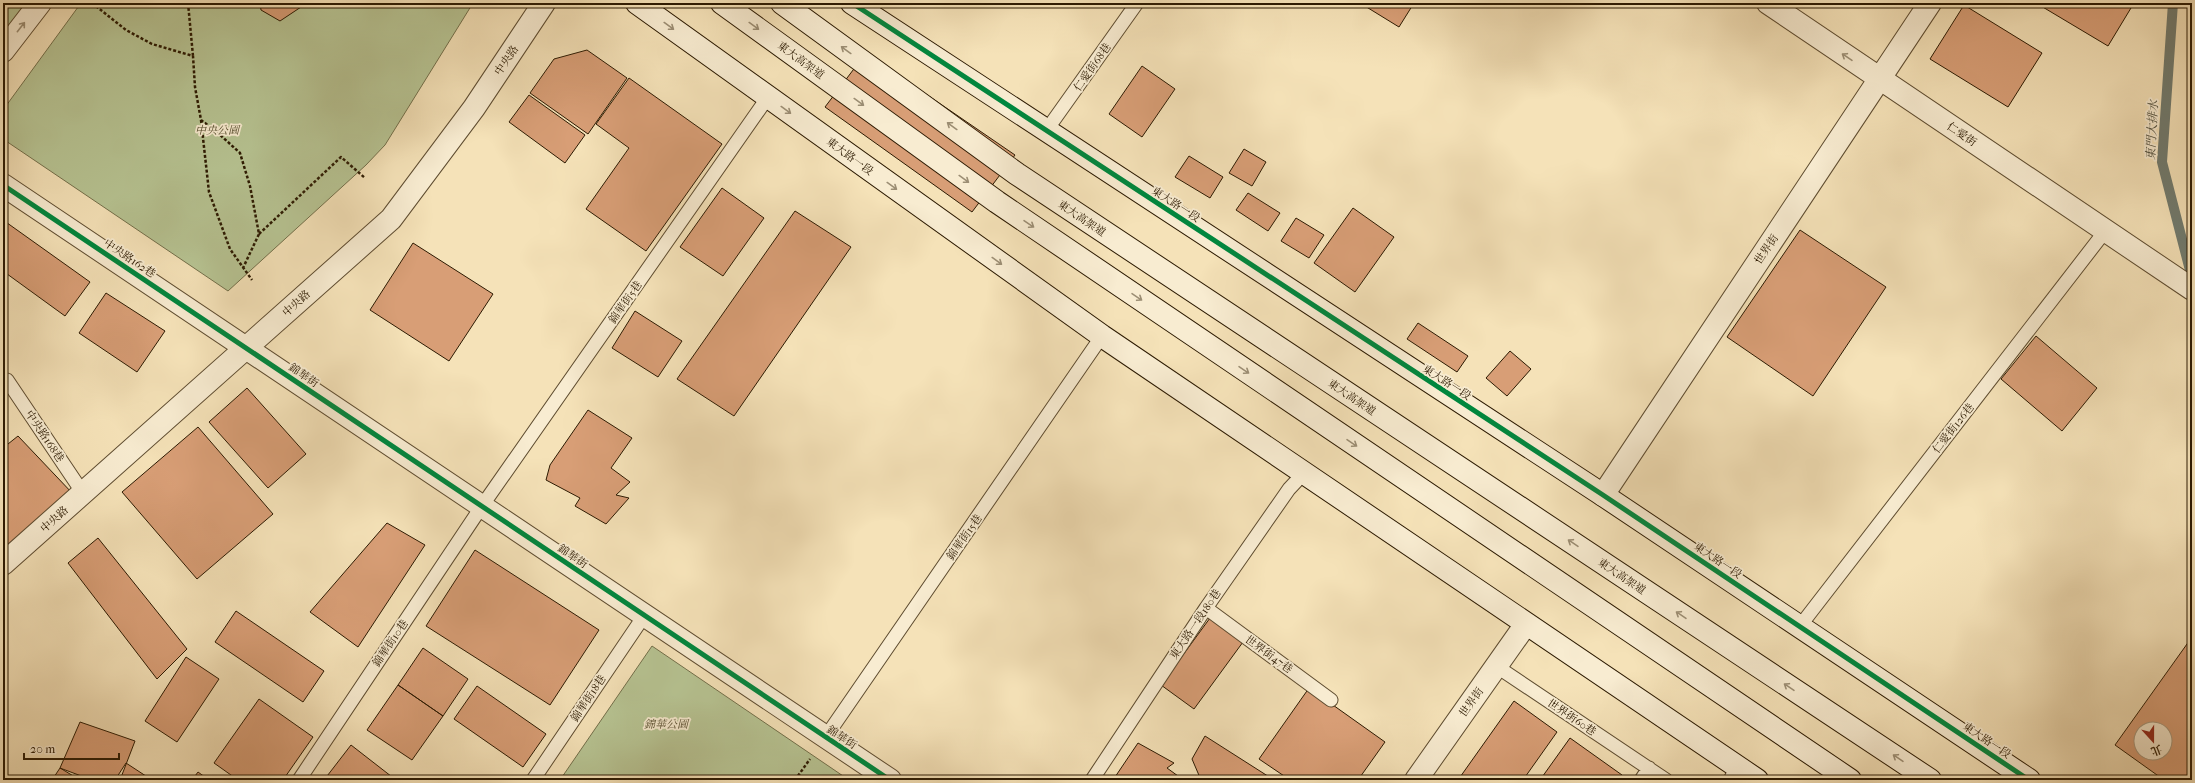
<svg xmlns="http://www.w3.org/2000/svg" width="2195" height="783" viewBox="0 0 2195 783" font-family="'IM FELL French Canon','Noto Serif TC',serif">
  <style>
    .green { fill: #b7c493; stroke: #726f4a }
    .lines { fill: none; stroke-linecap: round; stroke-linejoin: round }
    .stream { stroke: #717b6f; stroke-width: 10 }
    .building { fill: #d89e76; stroke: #2c1a02; fill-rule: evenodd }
    .lane-casing { stroke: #5e4c30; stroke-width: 15 }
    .street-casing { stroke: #5e4c30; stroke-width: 24 }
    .secondary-casing { stroke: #2c1a02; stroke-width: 24 }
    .path { stroke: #2c1a02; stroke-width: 2.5; stroke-dasharray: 3 2; stroke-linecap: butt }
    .lane { stroke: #f8ecd1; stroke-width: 13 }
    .street { stroke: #f8ecd1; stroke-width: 22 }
    .secondary { stroke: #f8ecd1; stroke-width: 22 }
    .cycleway-casing { stroke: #f8ecd1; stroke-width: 8 }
    .cycleway { stroke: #00873e; stroke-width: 5 }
    .oneway { stroke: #9c8e74 }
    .labels { text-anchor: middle; stroke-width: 3.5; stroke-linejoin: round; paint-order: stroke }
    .street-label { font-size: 11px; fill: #2c1a02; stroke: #f8ecd1 }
    .park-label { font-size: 11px; font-style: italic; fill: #564d2e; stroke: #f8ecd1 }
    .water-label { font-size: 12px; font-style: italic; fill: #545341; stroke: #f8ecd1 }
  </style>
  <rect width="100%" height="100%" fill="#f5e2b8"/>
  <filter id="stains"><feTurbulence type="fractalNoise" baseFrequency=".005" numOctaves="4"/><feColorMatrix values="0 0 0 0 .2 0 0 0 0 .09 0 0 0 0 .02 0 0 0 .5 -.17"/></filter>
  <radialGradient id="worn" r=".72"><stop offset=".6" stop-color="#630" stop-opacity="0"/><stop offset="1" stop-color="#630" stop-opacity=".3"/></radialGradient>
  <!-- green -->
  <path class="green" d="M3 3H32L3 42Z
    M81 3H473L385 145 366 165 228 291 3 139V110Z
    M652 646 849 780H560Z"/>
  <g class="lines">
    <!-- stream -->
    <path class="stream" d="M2173 3 2162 162 2192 278"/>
  </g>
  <!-- building -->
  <path class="building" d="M260 3H301V7L280 21 261 10Z
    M1360 3H1414L1399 27Z
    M2036 3H2134L2108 46Z
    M1964 5 2042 53 2008 107 1930 59Z
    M587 50 627 78 588 134 530 93 554 59Z
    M866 53 1015 155 972 212 825 107Z
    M1142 66 1175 89 1142 137 1109 114Z
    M629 78 722 144 646 251 586 209 629 148 596 124Z
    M529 95 585 135 565 163 509 122Z
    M1244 149 1266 162 1252 186 1229 173Z
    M1189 156 1223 177 1210 198 1175 177Z
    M722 188 764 218 723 276 680 247Z
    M1248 193 1280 213 1268 231 1236 210Z
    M1353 208 1394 237 1355 292 1314 263Z
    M795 211 851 247 734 416 677 379Z
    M1296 218 1324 235 1309 258 1281 241Z
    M3 220 90 282 65 316 3 271Z
    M1800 230 1886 287 1813 396 1727 337Z
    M413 243 493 294 449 361 370 310Z
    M106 293 165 331 137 372 79 333Z
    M635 311 682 341 658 377 612 348Z
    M1418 323 1468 356 1457 372 1407 339Z
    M2036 336 2097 388 2062 431 2001 379Z
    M1510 351 1531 369 1507 396 1486 378Z
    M247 388 306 454 268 488 209 422Z
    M588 410 632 438 611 468 630 482 616 495 629 498 606 524 575 506 580 498 546 480 550 465Z
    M198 427 273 514 197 579 122 492Z
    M18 436 74 495 3 558V448Z
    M387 523 425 545 358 647 310 612Z
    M98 538 187 649 157 679 68 563Z
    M475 550 599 630 550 705 426 626Z
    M236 611 324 671 303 702 215 642Z
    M1210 618 1243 642 1194 709 1161 685Z
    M2192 637V780H2164L2115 745ZM2141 729H2165V753H2141Z
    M423 648 468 679 443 716 398 685Z
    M186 657 219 679 177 742 145 721Z
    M398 685 443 716 412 760 367 730Z
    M477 686 546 734 523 767 454 719Z
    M1309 688 1385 742 1358 780H1290L1259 759Z
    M259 699 313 737 283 780H238L214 763Z
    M1514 701 1557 732 1523 780H1458Z
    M80 722 135 741 120 780H92L60 768Z
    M1205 736 1274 780H1201L1192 759Z
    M1570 738 1622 775 1619 780H1540Z
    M1138 743 1174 763 1167 768 1178 776 1175 780H1113Z
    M351 745 396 780H324Z
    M126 763 152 780H115Z
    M60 768 80 780H52Z
    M198 772 209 780H192Z"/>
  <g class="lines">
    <defs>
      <path id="lane" d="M1046 131 1137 3
        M7 380 83 493
        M1206 608 1331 700
        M1800 626 2106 230
        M1496 666 1666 780
        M825 738 1102 336
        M299 780 482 506 768 97
        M533 780 644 616
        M1092 780 1206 608 1289 489 1304 473
        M1641 780 1649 768
        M1730 780 1737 767"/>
      <path id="street" d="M1768 3 2192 289
        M3 51 40 3
        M3 185 890 780
        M1603 495 1930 3
        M3 564 391 219 474 108 544 3
        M1416 780 1526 624"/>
      <path id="secondary" d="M637 3 1102 336 1757 780
        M722 3 997 202 1850 780
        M782 3 1017 174 1930 780
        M852 3 1603 495 2029 780"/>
    </defs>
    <!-- lane casing -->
    <use href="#lane" class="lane-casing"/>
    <!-- street casing -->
    <use href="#street" class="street-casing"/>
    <!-- secondary casing -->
    <use href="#secondary" class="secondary-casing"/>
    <!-- path -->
    <path class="path" d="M92 3 126 30 152 44 193 56 195 87 201 120 217 132 240 153 250 186 259 234 243 268
      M188 3 193 56
      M201 120 209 192 230 249 252 280
      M259 234 341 157 365 178
      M795 780 810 759"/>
    <!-- lane -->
    <use href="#lane" class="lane"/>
    <!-- street -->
    <use href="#street" class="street"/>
    <!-- secondary -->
    <use href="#secondary" class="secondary"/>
    <defs>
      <path id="cycleway" d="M852 3 1603 495 2029 780
        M3 185 890 780"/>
    </defs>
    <!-- cycleway casing -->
    <use href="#cycleway" class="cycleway-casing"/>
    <!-- cycleway -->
    <use href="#cycleway" class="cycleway"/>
  </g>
  <!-- one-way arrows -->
  <defs><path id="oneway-shaft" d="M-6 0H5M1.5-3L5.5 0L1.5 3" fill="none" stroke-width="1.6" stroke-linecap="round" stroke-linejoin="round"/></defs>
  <g class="oneway">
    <use href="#oneway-shaft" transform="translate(669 26) rotate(36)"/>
    <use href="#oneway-shaft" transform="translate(754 26) rotate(36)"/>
    <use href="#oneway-shaft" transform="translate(21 27) rotate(-52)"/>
    <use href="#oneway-shaft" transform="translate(846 50) rotate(-144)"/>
    <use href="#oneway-shaft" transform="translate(1847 57) rotate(-146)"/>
    <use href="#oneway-shaft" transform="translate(859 102) rotate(36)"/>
    <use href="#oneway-shaft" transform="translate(786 110) rotate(36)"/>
    <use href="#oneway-shaft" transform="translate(952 126) rotate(-144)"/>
    <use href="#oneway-shaft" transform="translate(964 179) rotate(36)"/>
    <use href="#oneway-shaft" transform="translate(892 186) rotate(36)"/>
    <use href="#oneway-shaft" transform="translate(1029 224) rotate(34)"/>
    <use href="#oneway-shaft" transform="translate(997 261) rotate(36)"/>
    <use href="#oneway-shaft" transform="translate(1137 297) rotate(34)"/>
    <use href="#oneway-shaft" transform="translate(1244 370) rotate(34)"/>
    <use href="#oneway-shaft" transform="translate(1352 443) rotate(34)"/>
    <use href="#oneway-shaft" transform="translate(1573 543) rotate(-146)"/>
    <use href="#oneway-shaft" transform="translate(1681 615) rotate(-146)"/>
    <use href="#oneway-shaft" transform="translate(1789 687) rotate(-146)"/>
    <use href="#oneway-shaft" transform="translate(1898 758) rotate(-146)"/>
  </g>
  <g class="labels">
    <!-- street labels -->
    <g class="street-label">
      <text transform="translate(506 60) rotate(-56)" y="4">中央路</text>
      <text transform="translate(801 60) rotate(36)" y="4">東大高架道</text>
      <text transform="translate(1092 67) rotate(-55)" y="4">仁愛街68巷</text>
      <text transform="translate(1962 134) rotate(34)" y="4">仁愛街</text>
      <text transform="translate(850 156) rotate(36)" y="4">東大路一段</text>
      <text transform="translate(1176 204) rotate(33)" y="4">東大路一段</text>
      <text transform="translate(1082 218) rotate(34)" y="4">東大高架道</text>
      <text transform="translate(1766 249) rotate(-56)" y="4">世界街</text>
      <text transform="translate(130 258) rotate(34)" y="4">中央路162巷</text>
      <text transform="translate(625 302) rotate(-55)" y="4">錦華街5巷</text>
      <text transform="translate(296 303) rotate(-42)" y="4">中央路</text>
      <text transform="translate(304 375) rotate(34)" y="4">錦華街</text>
      <text transform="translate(1447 382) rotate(33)" y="4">東大路一段</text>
      <text transform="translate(1352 397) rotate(34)" y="4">東大高架道</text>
      <text transform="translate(1953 428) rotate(-52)" y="4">仁愛街126巷</text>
      <text transform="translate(45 436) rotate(56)" y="4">中央路168巷</text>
      <text transform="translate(54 519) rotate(-42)" y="4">中央路</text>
      <text transform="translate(964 537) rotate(-55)" y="4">錦華街15巷</text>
      <text transform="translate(573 556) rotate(34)" y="4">錦華街</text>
      <text transform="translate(1718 560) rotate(34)" y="4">東大路一段</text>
      <text transform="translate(1622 576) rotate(34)" y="4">東大高架道</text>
      <text transform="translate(1195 624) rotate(-56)" y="4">東大路一段180巷</text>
      <text transform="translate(390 643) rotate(-56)" y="4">錦華街10巷</text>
      <text transform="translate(1269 654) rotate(36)" y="4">世界街47巷</text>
      <text transform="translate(588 698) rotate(-56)" y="4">錦華街18巷</text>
      <text transform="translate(1471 702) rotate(-55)" y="4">世界街</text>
      <text transform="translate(1572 717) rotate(34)" y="4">世界街60巷</text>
      <text transform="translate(842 737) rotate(33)" y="4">錦華街</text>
      <text transform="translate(1987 740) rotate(34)" y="4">東大路一段</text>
    </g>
    <!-- park labels -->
    <g class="park-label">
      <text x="217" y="134">中央公園</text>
      <text x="666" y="728">錦華公園</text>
    </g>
    <!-- water labels -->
    <g class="water-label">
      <text transform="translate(2152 130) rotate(-87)" y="4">東門大排水</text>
    </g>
  </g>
  <!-- margin -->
  <rect width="2195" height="783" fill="none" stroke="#f5e2b8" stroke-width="16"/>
  <rect x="4" y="4" width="2187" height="775" fill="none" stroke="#2c1a02" stroke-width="2"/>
  <rect x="8" y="8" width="2179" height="767" fill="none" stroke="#2c1a02"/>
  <!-- north arrow -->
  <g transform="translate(2153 741) rotate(159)"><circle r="19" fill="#f8ecd1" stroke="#a6987e"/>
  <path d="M0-3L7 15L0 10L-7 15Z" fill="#8f2418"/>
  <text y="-6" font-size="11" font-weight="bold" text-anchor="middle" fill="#2c1a02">北</text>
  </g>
  <!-- scale -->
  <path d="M24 753v6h95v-6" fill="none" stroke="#2c1a02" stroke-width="2"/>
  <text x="30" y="753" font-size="12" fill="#2c1a02" stroke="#f8ecd1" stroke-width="3" paint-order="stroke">20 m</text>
  <rect width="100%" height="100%" filter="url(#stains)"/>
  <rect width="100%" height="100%" fill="url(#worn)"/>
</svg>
